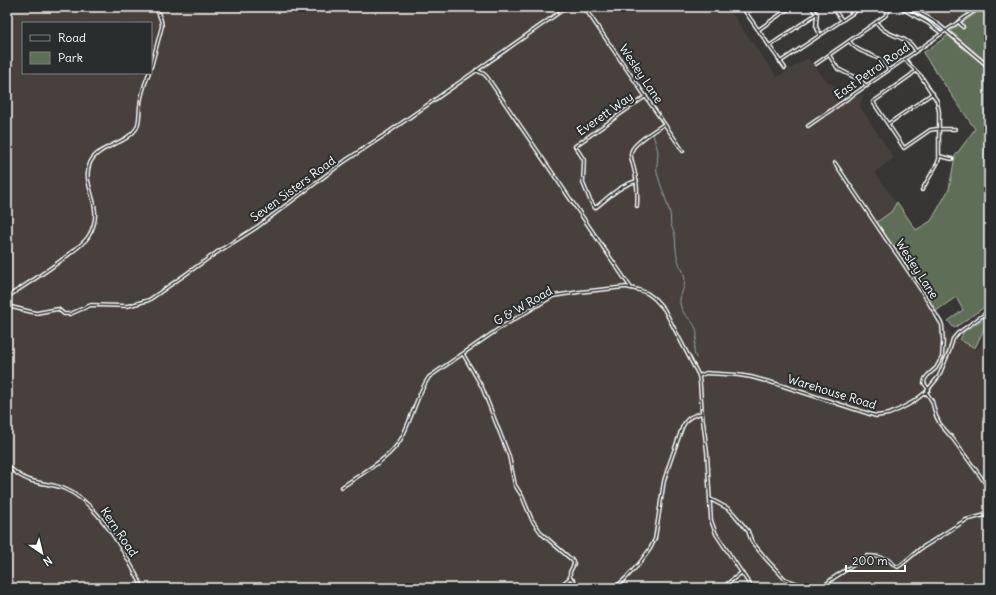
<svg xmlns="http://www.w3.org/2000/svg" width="996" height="595" viewBox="0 0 996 595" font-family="Delius,sans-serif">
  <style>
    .built { fill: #46413d; fill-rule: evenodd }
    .green { fill: #5f6e56; stroke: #afb6aa }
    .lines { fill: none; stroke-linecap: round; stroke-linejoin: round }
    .stream { stroke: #92a4a7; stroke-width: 1 }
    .street-casing { stroke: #fff; stroke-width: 4.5 }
    .street { stroke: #2a2d2e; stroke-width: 1.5 }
    .labels { text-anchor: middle; stroke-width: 4; stroke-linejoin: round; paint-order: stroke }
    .street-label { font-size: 12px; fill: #fff; stroke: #2a2d2e }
  </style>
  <rect width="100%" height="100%" fill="#373635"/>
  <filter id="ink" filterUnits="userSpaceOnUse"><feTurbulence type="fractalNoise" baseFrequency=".025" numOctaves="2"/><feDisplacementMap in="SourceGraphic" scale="8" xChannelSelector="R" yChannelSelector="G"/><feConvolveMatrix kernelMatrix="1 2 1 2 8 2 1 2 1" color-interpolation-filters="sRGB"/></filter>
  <g filter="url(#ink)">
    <!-- built -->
    <path class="built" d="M7 7H564L490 60 491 61 570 7H727L777 77 808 58 828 82 853 97 863 95 860 107 894 158 875 172 936 261 945 293 929 302 950 333 977 351 987 331 989 332V588H7ZM23 23H151V73H23Z
      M915 7H966L969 11 947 26 942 23V21Z"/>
    <!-- green -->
    <path class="green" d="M985 7H989V64L950 31Z
      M947 36H949L989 70V304L954 328 948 321 963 310 956 297 936 311 877 222 891 212 897 202 916 230 931 221 949 189 955 156 975 129 923 53Z
      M989 314V329L985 327 975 348 960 340 964 331 976 324Z"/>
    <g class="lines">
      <!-- stream -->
      <path class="stream" d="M653 134C654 140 657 146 658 152 658 159 656 166 657 173 661 187 666 199 670 213 671 217 670 221 671 225 672 229 675 232 675 237 676 241 675 245 676 249 676 253 678 259 679 263 680 267 683 270 684 274 685 278 685 283 684 286 682 294 678 299 681 307 684 317 692 318 696 329 700 339 690 346 696 358"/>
      <defs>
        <path id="street" d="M584 7 683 151
          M742 7 785 68
          M811 7 817 14 816 26 820 35
          M832 7 842 20
          M841 7 854 12
          M899 7 928 23 941 33
          M908 7 927 17 938 24 989 67
          M746 13 755 7
          M876 22C885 35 896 34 908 42 912 44 914 48 916 51
          M959 22 963 27
          M758 30 791 7
          M849 41C859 54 869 52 880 60 884 63 886 66 889 70
          M769 46 816 14
          M829 55 838 69 860 80 867 86
          M905 59 910 65 921 76 937 101 939 112V159L937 164 922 190
          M780 62 862 7
          M816 64 885 16 891 7
          M151 67 162 26 161 20 156 7
          M476 70 484 74 487 77 631 288
          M915 71 911 75 873 102 904 148 930 130 936 129H955
          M888 124 933 93
          M808 126 980 7
          M939 156 952 159
          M835 163 886 239 899 257 923 293 942 325 943 342 942 357 936 368 928 375 925 379 924 383 929 390
          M637 181C620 185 608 198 595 208L590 200 583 183 584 160 575 146 646 96
          M637 206C638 192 637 179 633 165 632 160 629 155 632 150 636 141 656 130 664 124
          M7 297C29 283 52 268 72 252 78 247 84 243 88 237 93 230 96 219 95 211 94 195 83 179 90 163 98 145 125 145 136 129 140 123 139 112 140 105 141 94 145 83 149 73
          M7 306 36 313 58 309 64 314H70L91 305 128 306 149 300 216 253 257 227 345 161 383 136 567 7
          M463 354 482 387 509 456 515 485 522 496 532 520 542 534 573 561 574 564 570 572V578L573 580 579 588
          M699 376 706 373 738 375 751 377 777 384 876 416 889 414 900 409 913 402 926 392 939 376 949 352 953 339 958 333 989 311
          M926 392 932 401 936 416 940 424 953 439 989 488
          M7 465C13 471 21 477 29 480 41 484 54 484 65 489 99 503 127 556 143 588
          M342 487C360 474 390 459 401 439 412 419 416 396 429 377L500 328 553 296 579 292 626 287 639 290 647 293 655 299 664 309 699 376 700 384 702 413 707 452 711 520 716 534 752 588
          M710 499 729 509 734 514 748 531 752 542 767 560 785 579 810 588
          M557 588 570 578
          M615 588 625 579 639 564 650 549 655 539 664 481 669 465 682 428C687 417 691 416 702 413
          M722 588 741 573
          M822 588 832 579 867 556C875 556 883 557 890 561 893 564 894 566 898 567L901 565 920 549 966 520 989 514"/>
      </defs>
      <!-- street casing -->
      <use href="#street" class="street-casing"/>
      <!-- street -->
      <use href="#street" class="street"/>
    </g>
  </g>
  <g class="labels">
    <!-- street labels -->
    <g class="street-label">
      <text transform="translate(872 71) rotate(-35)" y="4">East Petrol Road</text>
      <text transform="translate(641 74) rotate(56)" y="4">Wesley Lane</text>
      <text transform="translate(605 114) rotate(-35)" y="4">Everett Way</text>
      <text transform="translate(293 189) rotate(-36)" y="4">Seven Sisters Road</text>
      <text transform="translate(917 269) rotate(57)" y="4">Wesley Lane</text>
      <text transform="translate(523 306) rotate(-30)" y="4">G &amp; W Road</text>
      <text transform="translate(832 392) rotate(17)" y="4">Warehouse Road</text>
      <text transform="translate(119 532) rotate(56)" y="4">Kern Road</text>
    </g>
  </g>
  <!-- margin -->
  <rect width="996" height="595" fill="none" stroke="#2a2d2e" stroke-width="24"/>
  <rect x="12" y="12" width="972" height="571" fill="none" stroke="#fff" stroke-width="1.5" filter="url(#ink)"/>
  <!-- legend -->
  <rect x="22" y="22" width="130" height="52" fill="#2a2d2e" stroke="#7f8182"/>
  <rect x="30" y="35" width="20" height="6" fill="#2a2d2e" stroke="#7f8182"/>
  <text x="58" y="42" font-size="12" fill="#ffffff">Road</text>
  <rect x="30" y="52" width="20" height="12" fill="#5f6e56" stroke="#7f8182"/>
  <text x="58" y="62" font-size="12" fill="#ffffff">Park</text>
  <!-- north arrow -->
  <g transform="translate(42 553) rotate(145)" stroke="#2a2d2e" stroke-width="3" paint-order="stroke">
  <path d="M0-3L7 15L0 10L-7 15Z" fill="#ffffff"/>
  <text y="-6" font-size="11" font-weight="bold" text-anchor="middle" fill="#ffffff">N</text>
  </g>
  <!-- scale -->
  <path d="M846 565v6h59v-6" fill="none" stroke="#ffffff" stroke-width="2"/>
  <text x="852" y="565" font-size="12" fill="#ffffff" stroke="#2a2d2e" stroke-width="3" paint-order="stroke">200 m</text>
</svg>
